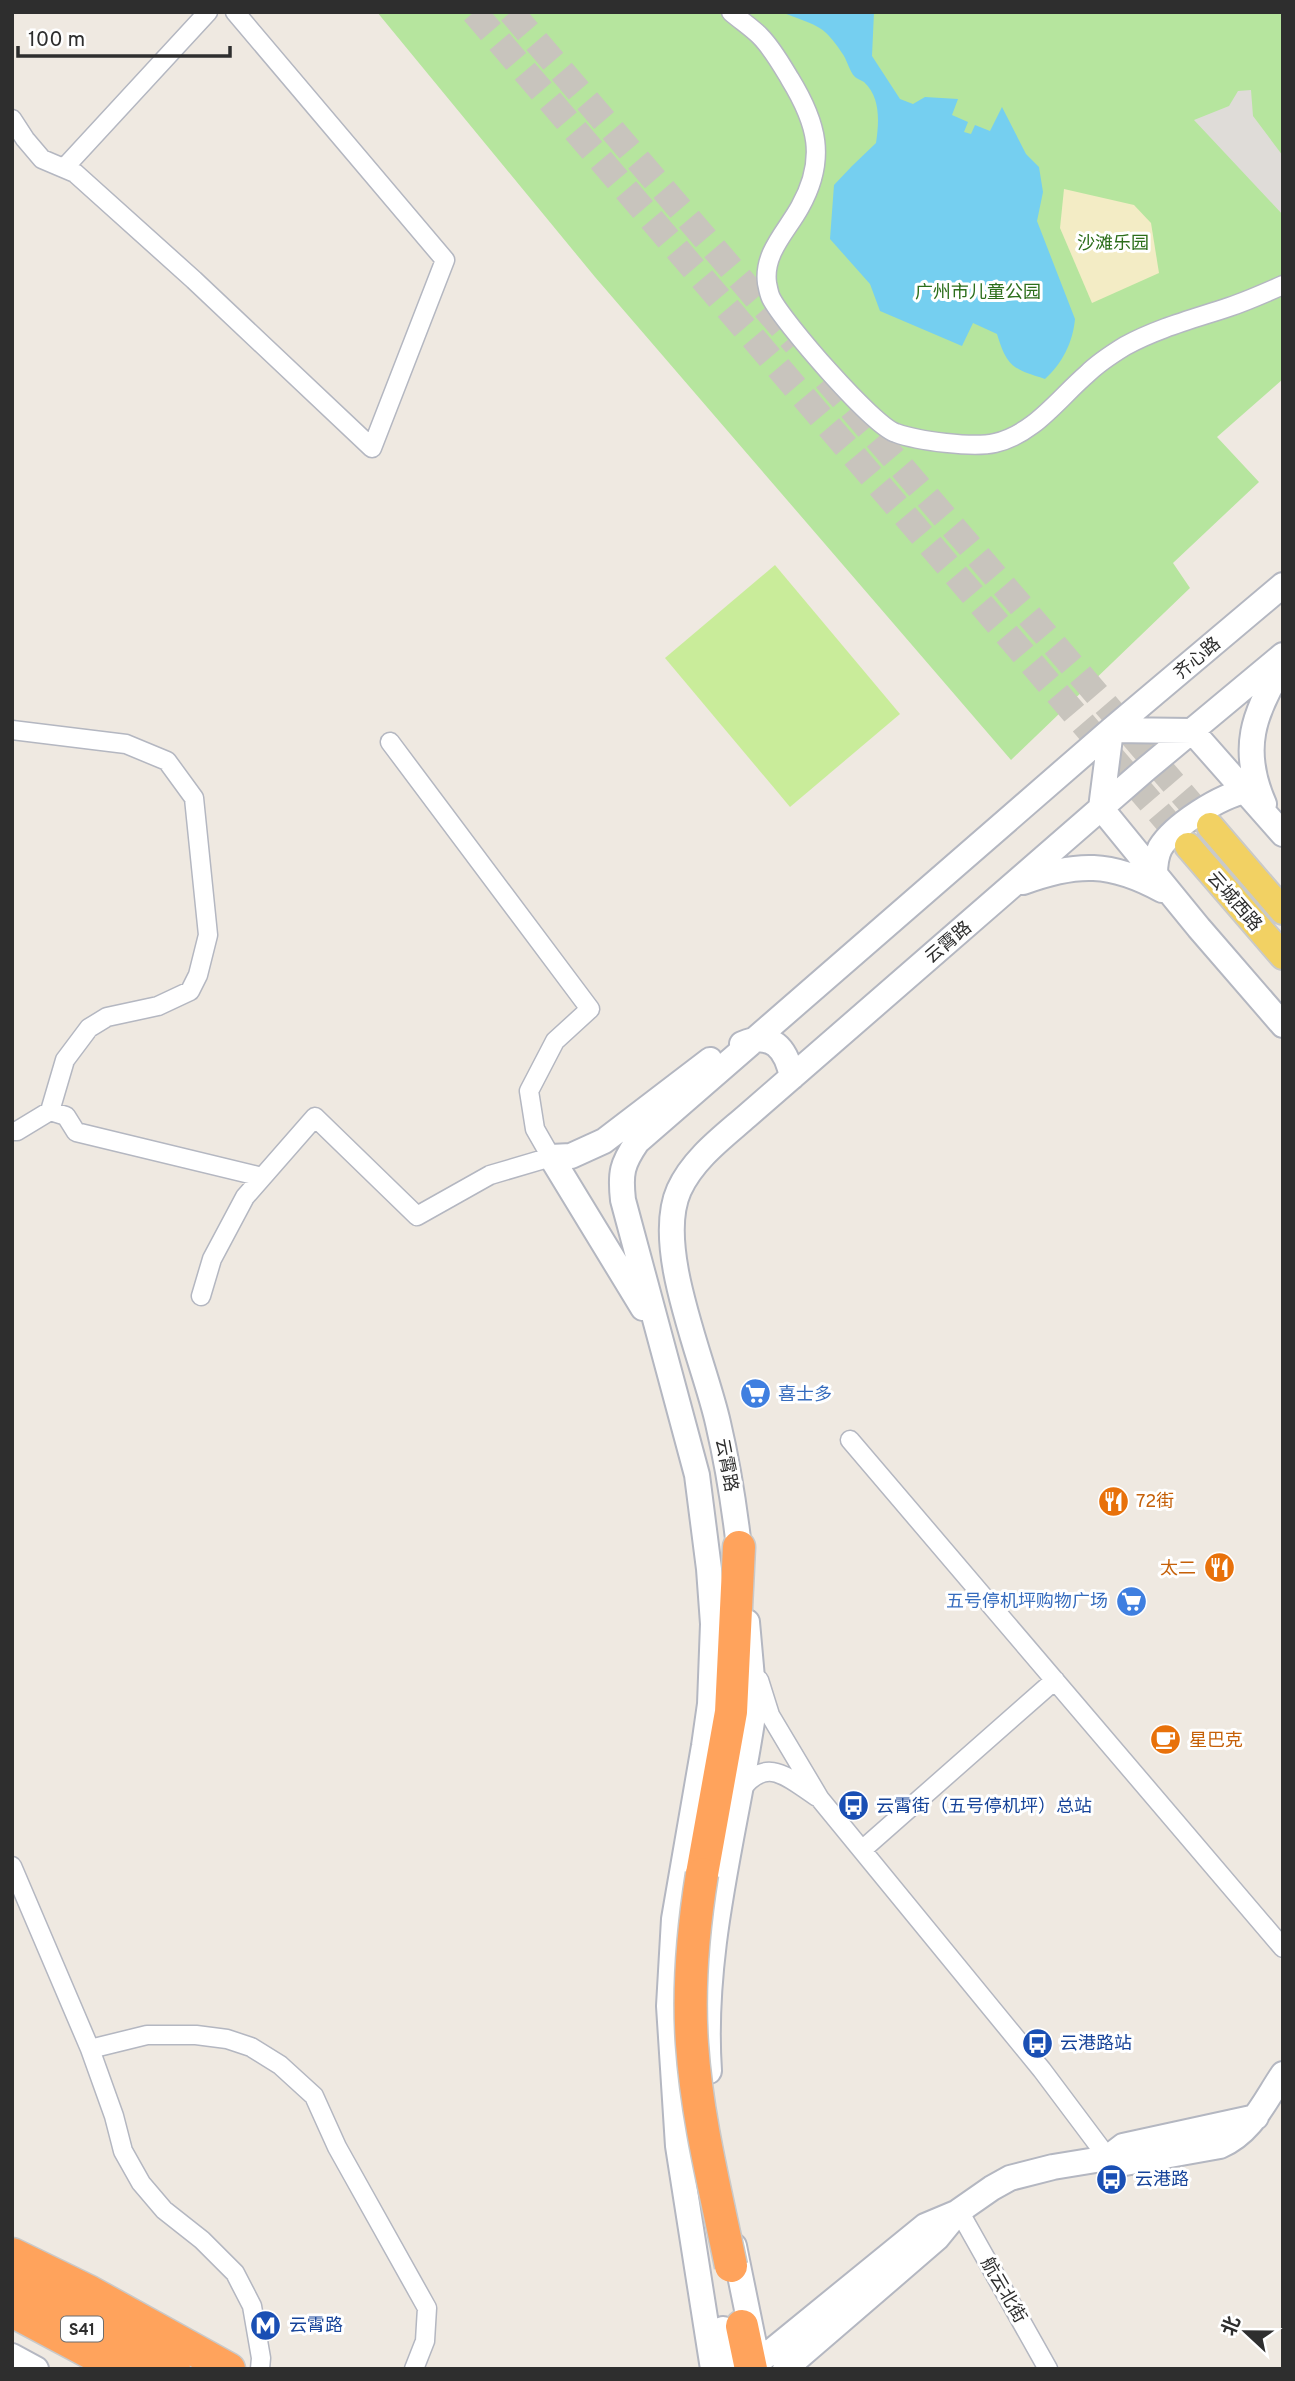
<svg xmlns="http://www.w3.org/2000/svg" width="1295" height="2381" viewBox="0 0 1295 2381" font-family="Overpass,'Noto Sans SC',sans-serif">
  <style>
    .green { fill: #b6e59e }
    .sand { fill: #f3ecc5 }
    .pitch { fill: #c9ec9a }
    .plaza { fill: #dfdcd8 }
    .water { fill: #75cff0 }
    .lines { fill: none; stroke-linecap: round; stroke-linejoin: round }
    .primary-tunnel { stroke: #c8c4bd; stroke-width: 26; stroke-dasharray: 26 13; stroke-linecap: butt }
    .street-casing { stroke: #b4b7c1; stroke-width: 21 }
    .secondary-casing { stroke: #b4b7c1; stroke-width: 28 }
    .primary-casing { stroke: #c9c9c9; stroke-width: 30 }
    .highway-casing { stroke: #c9c9c9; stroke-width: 35 }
    .street { stroke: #fff; stroke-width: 18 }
    .secondary { stroke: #fff; stroke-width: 24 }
    .primary { stroke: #f2d163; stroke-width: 26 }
    .highway { stroke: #ffa35c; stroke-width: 32 }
    .highway-bridge-casing { stroke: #c9c9c9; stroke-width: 35; stroke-linecap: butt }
    .highway-bridge { stroke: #ffa35c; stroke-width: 32 }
    .labels { text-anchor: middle; stroke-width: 6; stroke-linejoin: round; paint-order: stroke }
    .shield { fill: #fff; stroke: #6d6d6d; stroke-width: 2 }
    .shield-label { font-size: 16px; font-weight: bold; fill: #2e2e2e }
    .park-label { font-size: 18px; fill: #2c6e1b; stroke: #fff }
    .street-label { font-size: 18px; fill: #2e2e2e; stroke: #fff }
    .shop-label { font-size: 18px; fill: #366cbe; stroke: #fff; text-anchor: start }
    .food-label { font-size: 18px; fill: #c56008; stroke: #fff; text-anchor: start }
    .transit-label { font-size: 18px; fill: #164399; stroke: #fff; text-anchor: start }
  </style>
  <rect width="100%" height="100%" fill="#efe9e1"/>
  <!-- green -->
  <path class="green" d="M377 12H1283V379L1217 437 1259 482 1173 563 1190 588 1011 760 595 277Z"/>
  <!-- sand -->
  <path class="sand" d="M1064 189 1134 205 1151 223 1159 273 1092 303 1060 228Z"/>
  <!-- pitch -->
  <path class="pitch" d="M775 565 900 714 790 807 665 658Z"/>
  <!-- plaza -->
  <path class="plaza" d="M1251 90 1253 116 1283 156V215L1194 120 1229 106 1238 91Z"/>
  <!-- water -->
  <path class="water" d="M782 12H874L872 56 900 99 913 104 925 97 958 99 952 115 968 122 964 132 971 134 975 125 990 131 1002 107 1026 154 1039 167 1043 192 1037 221 1075 319C1073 342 1062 364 1045 379 1013 369 1007 367 997 334L973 323 962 346 880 311 870 284 830 239 834 185 852 166 876 143C879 122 881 98 864 82 861 80 857 79 855 77 849 71 847 59 842 53 822 22 814 26 782 12Z"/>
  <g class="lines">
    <!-- primary-tunnel -->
    <path class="primary-tunnel" d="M474 12 1188 846
      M511 12 796 344
      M826 379 1210 826"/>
    <defs>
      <path id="street" d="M731 12C740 20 751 27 760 36 772 48 781 64 790 79 817 123 827 159 800 207 787 231 763 253 767 283 768 288 769 294 771 298 783 322 873 426 896 433 918 441 973 448 995 443 1034 434 1058 399 1087 374 1098 363 1112 354 1125 346 1158 328 1193 319 1229 307 1247 301 1265 293 1283 285
        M12 119 25 139 42 159 75 173 194 280 372 448 445 260 235 12
        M65 167 208 12
        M12 730 126 744 167 761 194 798 208 935 198 975 190 991 158 1006 107 1017 89 1028 65 1060 50 1111 17 1131H12
        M50 1111 66 1116 76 1132 262 1177
        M201 1296 212 1259 245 1197 315 1117 417 1216 490 1175 551 1157 535 1129 529 1091 555 1041 590 1009 390 742
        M850 1440 1283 1948
        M759 1680 770 1715 820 1799 1042 2070 1108 2158
        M741 1790C767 1755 788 1778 817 1797
        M862 1850 1055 1680
        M12 1866 90 2049 114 2116 123 2151 141 2183 164 2210 202 2240 235 2273 252 2306 261 2358 260 2369
        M90 2049 147 2035H196L227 2039 251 2047 280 2065 314 2096 337 2147 427 2308 425 2341 414 2369
        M959 2211 1048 2369"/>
      <path id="secondary" d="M1111 730 1101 808 1199 928 1283 1025
        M1111 730 1192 731 1283 834
        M1264 804C1240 750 1253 713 1283 665
        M1155 875C1155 866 1156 856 1160 848 1174 825 1220 796 1246 791
        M1023 882C1077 862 1111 862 1162 890
        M742 1044C772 1031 786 1048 792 1077
        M643 1308 551 1157 571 1156 604 1141 710 1060
        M741 1565C736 1517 729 1470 718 1423 704 1360 653 1248 679 1190 693 1159 723 1137 747 1116L1146 769 1283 655
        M709 2071C701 1952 734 1839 752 1722L753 1689 747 1622
        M1110 2156 1123 2146 1256 2117
        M734 2246 754 2344
        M723 2329 731 2369
        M12 2356 36 2369
        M757 2363 925 2226 956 2213
        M713 2369 678 2146 669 2006 674 1919 704 1746 710 1704 713 1624 709 1569 697 1475 623 1200C620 1173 622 1164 637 1142L1111 730 1283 585
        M785 2369 937 2238 959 2211 992 2188 1010 2178 1053 2167 1108 2158 1125 2163 1220 2146C1252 2132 1264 2102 1283 2074"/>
      <path id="primary" d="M1210 826 1283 911
        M1188 846 1283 956"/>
      <path id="highway" d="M702 1874 731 1712 739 1547
        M12 2254 90 2292 229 2369
        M12 2284 174 2369
        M12 2311 121 2369
        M742 2326 751 2369"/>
    </defs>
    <!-- street casing -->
    <use href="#street" class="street-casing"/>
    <!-- secondary casing -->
    <use href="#secondary" class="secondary-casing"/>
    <!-- primary casing -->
    <use href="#primary" class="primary-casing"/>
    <!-- highway casing -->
    <use href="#highway" class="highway-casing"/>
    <!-- street -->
    <use href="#street" class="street"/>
    <!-- secondary -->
    <use href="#secondary" class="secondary"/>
    <!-- primary -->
    <use href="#primary" class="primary"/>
    <!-- highway -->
    <use href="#highway" class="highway"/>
    <defs>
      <path id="highway-bridge" d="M702 1874C693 1930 688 1987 692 2044 697 2119 716 2193 731 2266"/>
    </defs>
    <!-- highway-bridge casing -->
    <use href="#highway-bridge" class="highway-bridge-casing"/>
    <!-- highway-bridge -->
    <use href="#highway-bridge" class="highway-bridge"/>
  </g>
  <!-- icons -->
  <defs>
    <symbol id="supermarket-disc" viewBox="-11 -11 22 22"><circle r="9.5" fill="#3f7fe0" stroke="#fff"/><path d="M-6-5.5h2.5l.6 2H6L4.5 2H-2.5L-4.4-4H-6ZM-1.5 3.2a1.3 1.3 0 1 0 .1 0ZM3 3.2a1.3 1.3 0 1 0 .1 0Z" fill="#fff"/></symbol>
    <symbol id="restaurant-disc" viewBox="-11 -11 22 22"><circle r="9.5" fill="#e8710a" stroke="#fff"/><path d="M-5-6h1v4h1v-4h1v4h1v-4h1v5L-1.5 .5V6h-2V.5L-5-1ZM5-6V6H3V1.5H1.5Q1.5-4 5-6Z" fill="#fff"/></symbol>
    <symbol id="cafe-disc" viewBox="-11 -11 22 22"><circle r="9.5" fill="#e8710a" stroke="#fff"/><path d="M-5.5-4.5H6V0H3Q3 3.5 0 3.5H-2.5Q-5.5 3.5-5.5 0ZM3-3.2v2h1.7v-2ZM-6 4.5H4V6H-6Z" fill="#fff"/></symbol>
    <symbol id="bus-disc" viewBox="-11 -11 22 22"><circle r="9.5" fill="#1a4fb4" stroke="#fff"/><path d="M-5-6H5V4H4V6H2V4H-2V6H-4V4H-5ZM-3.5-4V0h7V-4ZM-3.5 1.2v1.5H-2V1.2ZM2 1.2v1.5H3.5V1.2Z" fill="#fff"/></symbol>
    <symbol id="metro-disc" viewBox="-11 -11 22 22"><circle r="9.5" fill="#1a4fb4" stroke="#fff"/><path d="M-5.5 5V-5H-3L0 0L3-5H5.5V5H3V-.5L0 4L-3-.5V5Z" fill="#fff"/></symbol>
  </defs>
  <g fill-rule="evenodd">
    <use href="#supermarket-disc" x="738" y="1376" width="35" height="35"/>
    <use href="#restaurant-disc" x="1096" y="1484" width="35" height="35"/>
    <use href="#restaurant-disc" x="1202" y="1550" width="35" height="35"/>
    <use href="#supermarket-disc" x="1114" y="1584" width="35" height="35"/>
    <use href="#cafe-disc" x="1148" y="1722" width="35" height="35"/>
    <use href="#bus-disc" x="836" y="1788" width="35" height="35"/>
    <use href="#bus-disc" x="1020" y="2026" width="35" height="35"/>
    <use href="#bus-disc" x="1094" y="2162" width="35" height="35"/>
    <use href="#metro-disc" x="248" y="2308" width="35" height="35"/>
  </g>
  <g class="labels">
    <!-- shield labels -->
    <rect class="shield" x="61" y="2316.5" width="42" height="25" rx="5"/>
    <g class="shield-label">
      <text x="82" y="2335">S41</text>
    </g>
    <!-- park labels -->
    <g class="park-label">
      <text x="1113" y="249">沙滩乐园</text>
      <text x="978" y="298">广州市儿童公园</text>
    </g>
    <!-- street labels -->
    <g class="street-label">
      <text transform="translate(1197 658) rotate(-40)" y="6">齐心路</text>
      <text transform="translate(1235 901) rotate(49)" y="6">云城西路</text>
      <text transform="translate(948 942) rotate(-40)" y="6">云霄路</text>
      <text transform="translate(727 1465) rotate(79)" y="6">云霄路</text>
      <text transform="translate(1004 2290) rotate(60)" y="6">航云北街</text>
    </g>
    <!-- shop labels -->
    <g class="shop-label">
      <text x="778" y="1400">喜士多</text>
      <text x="1108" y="1607" text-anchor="end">五号停机坪购物广场</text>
    </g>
    <!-- food labels -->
    <g class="food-label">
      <text x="1136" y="1507">72街</text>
      <text x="1196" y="1574" text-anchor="end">太二</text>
      <text x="1189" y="1746">星巴克</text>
    </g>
    <!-- transit labels -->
    <g class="transit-label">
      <text x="876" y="1812">云霄街（五号停机坪）总站</text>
      <text x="1060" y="2049">云港路站</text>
      <text x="1135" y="2185">云港路</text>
      <text x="289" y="2331">云霄路</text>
    </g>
  </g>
  <!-- border -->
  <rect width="1295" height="2381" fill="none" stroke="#2e2e2e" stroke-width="28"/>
  <!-- north arrow -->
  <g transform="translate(1246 2332) rotate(292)" stroke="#ffffff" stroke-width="5" paint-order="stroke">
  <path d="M0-5L12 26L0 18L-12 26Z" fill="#2e2e2e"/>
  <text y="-10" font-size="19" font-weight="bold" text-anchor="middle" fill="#2e2e2e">北</text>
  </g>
  <!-- scale -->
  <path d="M18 46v10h212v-10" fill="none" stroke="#2e2e2e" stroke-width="3.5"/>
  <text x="28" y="46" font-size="21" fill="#2e2e2e" stroke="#ffffff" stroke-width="5" paint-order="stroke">100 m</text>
</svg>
